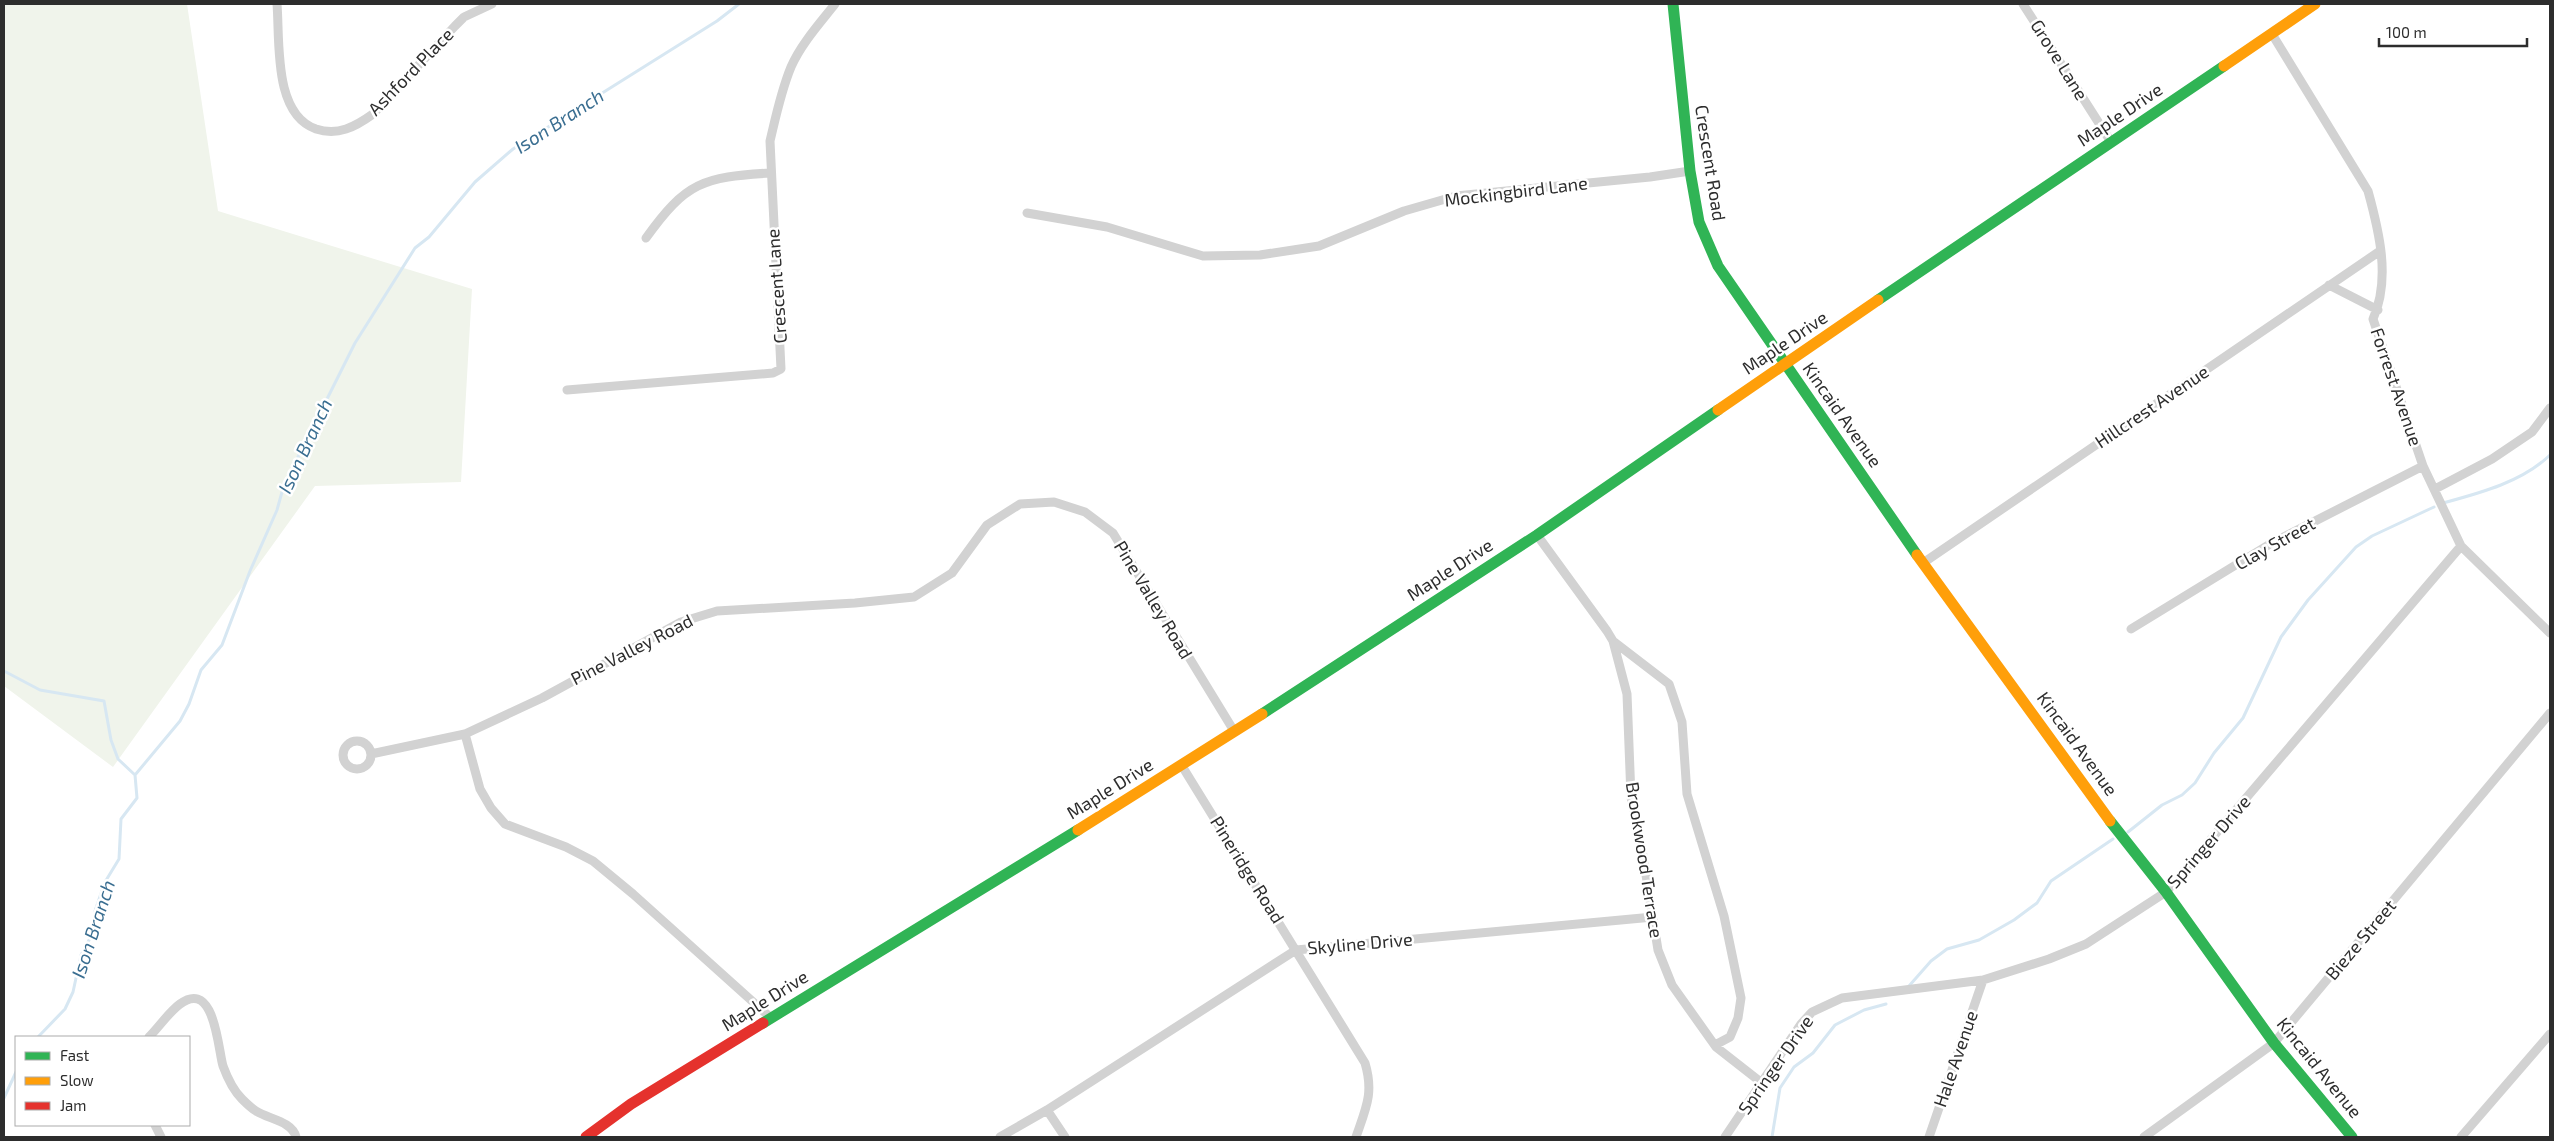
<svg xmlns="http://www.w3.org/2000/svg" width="2554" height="1141" viewBox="0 0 2554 1141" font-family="'Exo 2',sans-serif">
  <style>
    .green { fill: #f0f4eb }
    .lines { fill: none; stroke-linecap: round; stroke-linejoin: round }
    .stream { stroke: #d7e7f2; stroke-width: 3 }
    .street { stroke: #d2d2d2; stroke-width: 9 }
    .fast { stroke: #30b455; stroke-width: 11 }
    .slow { stroke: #ff9f0a; stroke-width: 11 }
    .jam { stroke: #e5322d; stroke-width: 11 }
    .labels { text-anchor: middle; stroke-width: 5; stroke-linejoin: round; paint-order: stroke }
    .street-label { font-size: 18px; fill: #2d2d2d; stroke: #fff }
    .water-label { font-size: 19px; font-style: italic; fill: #3a6e91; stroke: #fff }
  </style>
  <rect width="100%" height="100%" fill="#fff"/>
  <!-- green -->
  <path class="green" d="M4 4H187L218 211 472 289 461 482 315 486 113 767 4 686Z"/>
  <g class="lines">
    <!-- stream -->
    <path class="stream" d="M2443 503C2480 493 2522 482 2550 455
      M4 671 40 690 104 701 111 740 118 759 135 775
      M2128 832 2162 805 2182 795 2195 783 2214 753 2243 718 2281 637 2308 600 2356 547 2372 536 2434 507
      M1909 986 1931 961 1947 949 1979 940 2014 920 2037 903 2051 881 2113 839
      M38 1037 65 1009 73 992 81 955 96 927 95 911 105 882 119 859 121 819 137 798 135 775 180 721 189 704 201 670 222 645 250 571 277 510 284 485 355 343 415 248 429 237 475 182 513 149 717 21 739 4
      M4 1098 16 1072
      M1772 1137 1780 1088 1794 1067 1813 1053 1835 1025 1864 1010 1886 1004"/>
    <!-- street -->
    <path class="street" d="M277 4C280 41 273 114 316 129 338 136 355 127 373 114L455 26 464 17 492 4
      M2023 4 2111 142
      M2272 34 2368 191C2379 231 2391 279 2373 319L2423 466 2461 546 2550 633
      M1027 213 1107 227 1203 256 1260 255 1319 246 1404 211 1456 196 1650 177 1690 171
      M646 238C686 182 703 177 770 173
      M2329 285 2378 310
      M567 390 773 373 781 369 770 141C776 116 781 91 791 67 801 44 820 23 835 4
      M2435 489 2492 459 2532 432 2550 408
      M1537 535 1607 631 1613 641 1627 694 1631 797 1642 850 1658 950 1672 985 1716 1047 1762 1083
      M1923 563 2380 251
      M2131 629 2270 544 2423 466
      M1613 641 1669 684 1682 722 1687 794 1724 916 1741 998 1738 1018 1730 1037 1715 1045
      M465 734 480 789 491 808 505 824 566 847 593 861 633 894 771 1018
      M343 755a14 14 0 1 1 28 0a14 14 0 1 1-28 0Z
      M371 754 465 734 542 698 681 622 717 611 855 603 914 597 952 573 987 525 1020 504 1054 502 1085 512 1113 533 1234 731
      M1182 766 1365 1063C1374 1093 1366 1108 1356 1137
      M149 1037C159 1027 169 1012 180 1004 215 978 218 1050 223 1066 227 1077 233 1090 242 1099 246 1103 251 1108 256 1111 268 1119 292 1121 296 1137
      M1047 1110 1065 1137
      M155 1125 161 1137
      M1000 1137 1047 1110 1296 950 1653 917
      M1725 1137 1801 1024 1812 1012 1842 998 1983 980 2049 959 2086 944 2166 892 2461 546
      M1929 1137 1983 980
      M2144 1137 2274 1043 2550 713
      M2461 1137 2550 1034"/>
    <!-- fast -->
    <path class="fast" d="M1673 4 1690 171 1699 222 1718 266 1917 555
      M1878 300 2224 66
      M1262 714 1537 535 1718 410
      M2110 821 2166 892 2274 1043 2352 1137
      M763 1023 1078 830"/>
    <!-- slow -->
    <path class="slow" d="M2224 66 2315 4
      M1718 410 1878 300
      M1917 555 2110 821
      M1078 830 1262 714"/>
    <!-- jam -->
    <path class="jam" d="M586 1137 631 1104 763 1023"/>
  </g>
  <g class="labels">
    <!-- street labels -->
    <g class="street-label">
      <text transform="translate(2059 60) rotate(58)" y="6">Grove Lane</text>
      <text transform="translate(411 72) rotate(-46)" y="6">Ashford Place</text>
      <text transform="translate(2120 115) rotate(-34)" y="6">Maple Drive</text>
      <text transform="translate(1710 163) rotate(81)" y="6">Crescent Road</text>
      <text transform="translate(1516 192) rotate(-7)" y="6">Mockingbird Lane</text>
      <text transform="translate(777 286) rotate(-94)" y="6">Crescent Lane</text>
      <text transform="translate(1785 343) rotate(-34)" y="6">Maple Drive</text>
      <text transform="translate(2396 387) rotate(71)" y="6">Forrest Avenue</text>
      <text transform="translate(2152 407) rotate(-34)" y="6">Hillcrest Avenue</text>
      <text transform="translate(1842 415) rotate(55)" y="6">Kincaid Avenue</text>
      <text transform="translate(2275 544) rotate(-29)" y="6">Clay Street</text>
      <text transform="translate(1450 570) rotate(-33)" y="6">Maple Drive</text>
      <text transform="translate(1153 600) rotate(59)" y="6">Pine Valley Road</text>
      <text transform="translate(632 650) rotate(-27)" y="6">Pine Valley Road</text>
      <text transform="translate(2077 744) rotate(54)" y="6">Kincaid Avenue</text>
      <text transform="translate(1110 789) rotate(-32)" y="6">Maple Drive</text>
      <text transform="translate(2209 842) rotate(-49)" y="6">Springer Drive</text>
      <text transform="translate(1644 860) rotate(81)" y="6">Brookwood Terrace</text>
      <text transform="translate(1247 870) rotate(58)" y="6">Pineridge Road</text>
      <text transform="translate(2361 940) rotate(-50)" y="6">Bieze Street</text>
      <text transform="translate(1360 944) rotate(-5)" y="6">Skyline Drive</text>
      <text transform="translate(765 1001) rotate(-32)" y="6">Maple Drive</text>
      <text transform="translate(1956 1059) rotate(-71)" y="6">Hale Avenue</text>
      <text transform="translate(1776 1065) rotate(-55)" y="6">Springer Drive</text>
      <text transform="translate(2319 1068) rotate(51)" y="6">Kincaid Avenue</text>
    </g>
    <!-- water labels -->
    <g class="water-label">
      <text transform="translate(559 121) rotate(-33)" y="7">Ison Branch</text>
      <text transform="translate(305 446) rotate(-65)" y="7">Ison Branch</text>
      <text transform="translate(93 929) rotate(-72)" y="7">Ison Branch</text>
    </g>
  </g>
  <!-- border -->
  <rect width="2554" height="1141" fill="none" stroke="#2d2d2d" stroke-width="10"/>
  <!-- legend -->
  <rect x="15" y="1036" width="175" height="90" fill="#ffffff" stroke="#ababab"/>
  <rect x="25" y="1052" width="25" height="8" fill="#30b455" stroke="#ababab"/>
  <text x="60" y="1061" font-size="15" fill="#2d2d2d">Fast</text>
  <rect x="25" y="1077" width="25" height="8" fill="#ff9f0a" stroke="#ababab"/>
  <text x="60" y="1086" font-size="15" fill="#2d2d2d">Slow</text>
  <rect x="25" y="1102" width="25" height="8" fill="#e5322d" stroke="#ababab"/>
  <text x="60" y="1111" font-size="15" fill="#2d2d2d">Jam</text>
  <!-- scale -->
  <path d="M2379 38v8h148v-8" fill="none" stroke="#2d2d2d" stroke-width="2.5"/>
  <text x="2386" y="38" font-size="15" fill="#2d2d2d" stroke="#ffffff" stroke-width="4" paint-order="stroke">100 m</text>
</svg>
